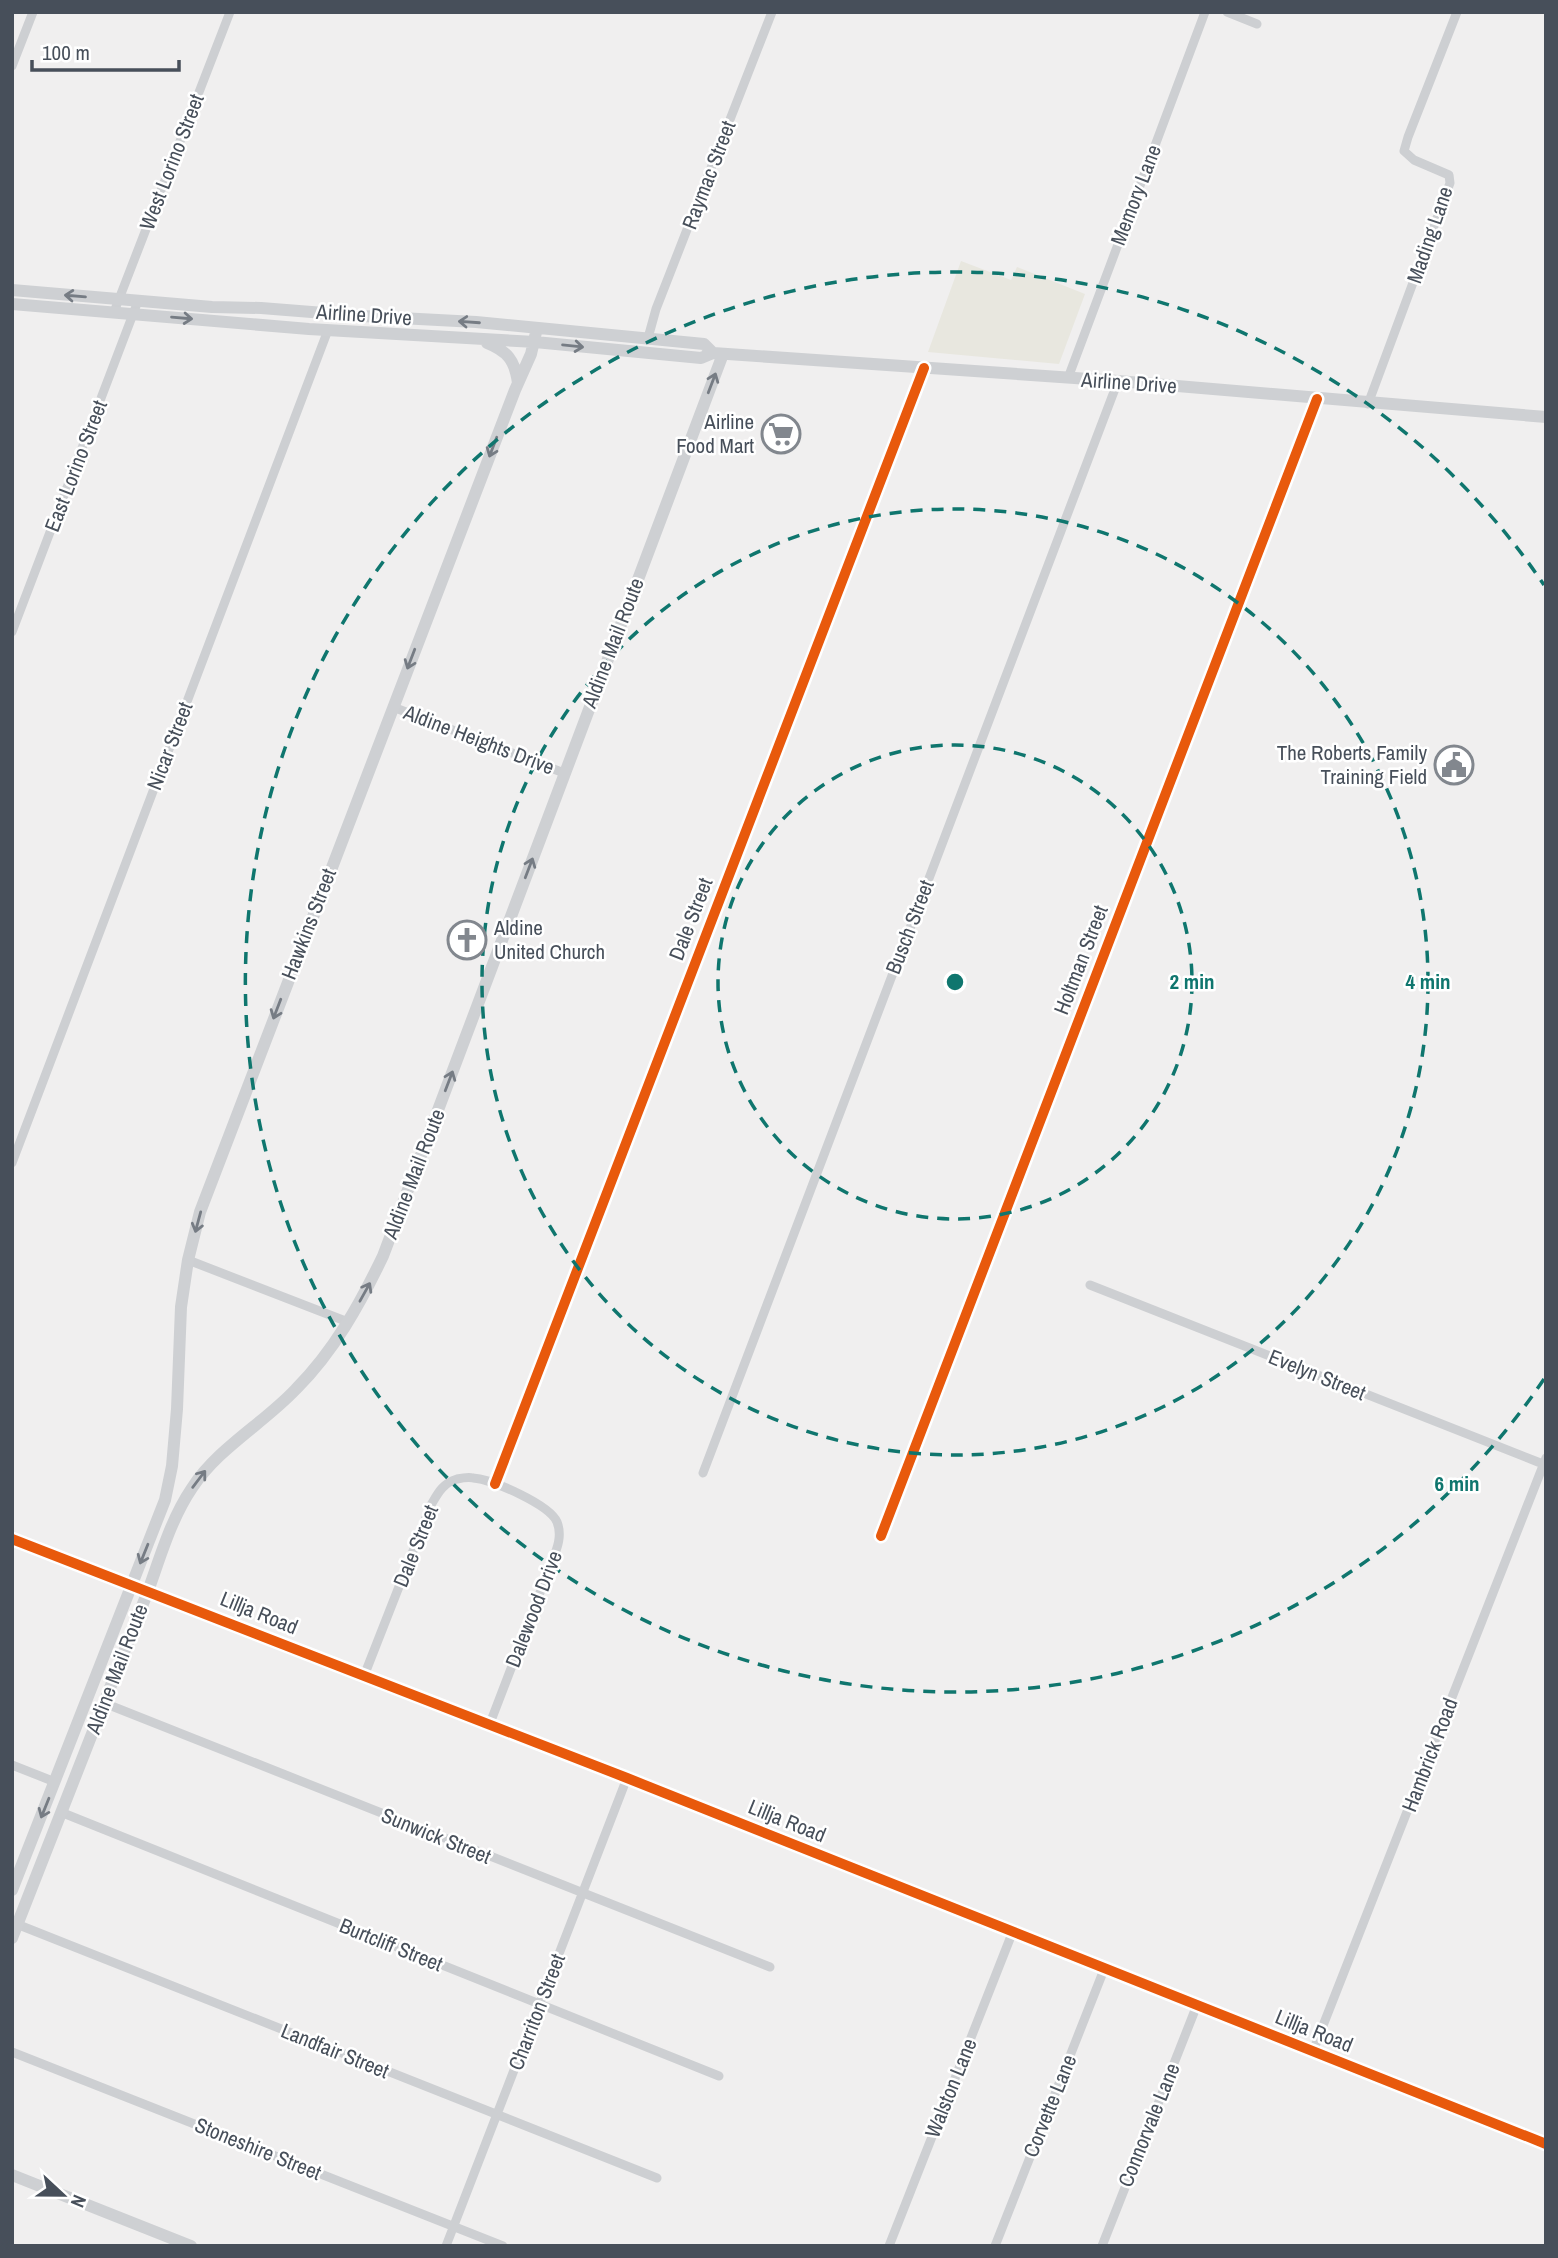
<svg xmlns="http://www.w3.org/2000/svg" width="1558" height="2258" viewBox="0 0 1558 2258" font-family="'Archivo Narrow',sans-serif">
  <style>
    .commercial { fill: #e8e7df }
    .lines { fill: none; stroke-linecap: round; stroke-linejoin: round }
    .street { stroke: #cdcfd2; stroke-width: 9 }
    .secondary { stroke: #ced0d3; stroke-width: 12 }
    .cycleway-casing { stroke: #fff; stroke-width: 15 }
    .cycleway { stroke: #e8590c; stroke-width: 10 }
    .oneway { stroke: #767c84 }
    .ring { fill: none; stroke: #0f766e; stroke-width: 3.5; stroke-dasharray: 12 9 }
    .labels { text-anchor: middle; stroke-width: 5; stroke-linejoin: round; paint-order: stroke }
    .street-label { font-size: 21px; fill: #474f5a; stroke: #fff }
    .poi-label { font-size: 21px; fill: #474f5a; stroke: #fff; text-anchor: end }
    .centre { fill: #0f766e; stroke: #fff; stroke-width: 3.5 }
    .ring-label { font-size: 21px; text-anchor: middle; font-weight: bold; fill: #0f766e; stroke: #fff; stroke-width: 5; stroke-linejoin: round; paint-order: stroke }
  </style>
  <rect width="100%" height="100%" fill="#f0efef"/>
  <!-- commercial -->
  <path class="commercial" d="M961 261 1011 280 1017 267 1085 294 1059 364 928 352Z"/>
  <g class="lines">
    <!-- street -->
    <path class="street" d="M1227 12 1257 24
      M12 66 33 12
      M114 312 230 12
      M648 338 656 309 772 12
      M1068 378 1205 12
      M1368 404 1450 183 1449 175 1414 160 1404 151 1408 137 1457 12
      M12 632 138 301
      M393 707 564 773
      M12 1163 328 330
      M188 1260 348 1322
      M1090 1285 1543 1464
      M703 1473 1118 381
      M495 1484 924 368
      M881 1536 1317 399
      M364 1676 431 1505C438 1493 443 1483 457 1479 462 1478 469 1477 473 1478 492 1479 550 1505 557 1522 563 1537 556 1551 551 1564L489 1726
      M104 1703 770 1967
      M12 1765 55 1782
      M63 1813 719 2076
      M14 1923 657 2178
      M1313 2051 1546 1458
      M12 2052 503 2246
      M446 2246 627 1778
      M889 2246 1013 1931
      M995 2246 1105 1967
      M1102 2246 1197 2005"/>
    <!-- secondary -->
    <path class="secondary" d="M12 290 212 307 261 308 362 316 476 322 704 344 713 353
      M12 304 309 329 535 342 701 358 713 353 1118 381 1546 417
      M487 343C507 351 515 360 518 383
      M12 1539 627 1778 1546 2144
      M12 1890 165 1500 172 1466 177 1409 181 1307 188 1260 200 1212 515 390 531 354 537 328
      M12 1938 148 1591C161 1555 171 1519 192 1488 218 1448 263 1424 296 1389 334 1351 360 1304 383 1256L723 354
      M12 2175 191 2246"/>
    <defs>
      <path id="cycleway" d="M495 1484 924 368
        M881 1536 1317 399
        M12 1539 627 1778 1546 2144"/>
    </defs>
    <!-- cycleway casing -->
    <use href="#cycleway" class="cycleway-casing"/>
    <!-- cycleway -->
    <use href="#cycleway" class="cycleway"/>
  </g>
  <!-- one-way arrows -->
  <defs><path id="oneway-shaft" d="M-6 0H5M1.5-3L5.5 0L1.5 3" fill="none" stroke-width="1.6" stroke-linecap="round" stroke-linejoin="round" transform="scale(1.75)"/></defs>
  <g class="oneway">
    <use href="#oneway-shaft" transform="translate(75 296) rotate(-175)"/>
    <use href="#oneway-shaft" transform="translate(182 318) rotate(5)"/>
    <use href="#oneway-shaft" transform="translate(469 322) rotate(-176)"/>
    <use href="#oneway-shaft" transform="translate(573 346) rotate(6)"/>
    <use href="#oneway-shaft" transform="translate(712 383) rotate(-69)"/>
    <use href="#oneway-shaft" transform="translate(493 447) rotate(111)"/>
    <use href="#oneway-shaft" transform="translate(411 659) rotate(111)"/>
    <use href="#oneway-shaft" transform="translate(529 868) rotate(-69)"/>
    <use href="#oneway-shaft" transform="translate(277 1009) rotate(111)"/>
    <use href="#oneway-shaft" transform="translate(449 1081) rotate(-69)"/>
    <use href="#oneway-shaft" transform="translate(198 1222) rotate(105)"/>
    <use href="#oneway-shaft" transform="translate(365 1292) rotate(-61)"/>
    <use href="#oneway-shaft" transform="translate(199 1479) rotate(-53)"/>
    <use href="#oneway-shaft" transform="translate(144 1554) rotate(112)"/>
    <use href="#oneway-shaft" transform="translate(45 1808) rotate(112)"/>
  </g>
  <!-- distance rings -->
  <g class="ring">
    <circle cx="955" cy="982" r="237"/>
    <circle cx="955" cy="982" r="473"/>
    <path d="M1544 1379A710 710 0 1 1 1544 585"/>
  </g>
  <!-- icons -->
  <defs>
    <symbol id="supermarket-ring" viewBox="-11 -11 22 22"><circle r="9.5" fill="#fff" stroke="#82878e" stroke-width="1.5"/><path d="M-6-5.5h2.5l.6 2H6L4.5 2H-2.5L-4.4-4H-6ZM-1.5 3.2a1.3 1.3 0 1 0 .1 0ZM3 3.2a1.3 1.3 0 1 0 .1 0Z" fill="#82878e"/></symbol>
    <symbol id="civic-ring" viewBox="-11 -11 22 22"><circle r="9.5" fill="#fff" stroke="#82878e" stroke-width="1.5"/><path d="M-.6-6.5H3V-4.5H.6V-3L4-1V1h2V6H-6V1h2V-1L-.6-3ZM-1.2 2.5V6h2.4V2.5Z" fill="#82878e"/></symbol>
    <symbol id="church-ring" viewBox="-11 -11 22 22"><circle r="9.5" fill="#fff" stroke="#82878e" stroke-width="1.5"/><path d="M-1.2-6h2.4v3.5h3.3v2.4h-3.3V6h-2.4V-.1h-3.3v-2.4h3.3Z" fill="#82878e"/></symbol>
  </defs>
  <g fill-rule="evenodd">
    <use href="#supermarket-ring" x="759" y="412" width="44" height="44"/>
    <use href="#civic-ring" x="1432" y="743" width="44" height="44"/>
    <use href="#church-ring" x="445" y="918" width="44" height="44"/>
  </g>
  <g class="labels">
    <!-- street labels -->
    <g class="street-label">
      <text transform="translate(172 162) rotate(-69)" y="7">West Lorino Street</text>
      <text transform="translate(709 175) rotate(-69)" y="7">Raymac Street</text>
      <text transform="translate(1136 195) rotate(-69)" y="7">Memory Lane</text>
      <text transform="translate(1430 235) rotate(-71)" y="7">Mading Lane</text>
      <text transform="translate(364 315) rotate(4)" y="7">Airline Drive</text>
      <text transform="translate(1129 383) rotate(4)" y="7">Airline Drive</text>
      <text transform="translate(76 466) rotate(-69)" y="7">East Lorino Street</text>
      <text transform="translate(613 643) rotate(-69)" y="7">Aldine Mail Route</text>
      <text transform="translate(479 740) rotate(21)" y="7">Aldine Heights Drive</text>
      <text transform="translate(170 746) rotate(-69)" y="7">Nicar Street</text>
      <text transform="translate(691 919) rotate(-69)" y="7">Dale Street</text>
      <text transform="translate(309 924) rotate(-69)" y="7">Hawkins Street</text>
      <text transform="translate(910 927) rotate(-69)" y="7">Busch Street</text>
      <text transform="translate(1081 960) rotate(-69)" y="7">Holtman Street</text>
      <text transform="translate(414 1174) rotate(-69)" y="7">Aldine Mail Route</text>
      <text transform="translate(1317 1375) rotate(22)" y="7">Evelyn Street</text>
      <text transform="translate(416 1546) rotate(-68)" y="7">Dale Street</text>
      <text transform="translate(534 1609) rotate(-69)" y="7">Dalewood Drive</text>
      <text transform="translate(259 1613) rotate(22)" y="7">Lillja Road</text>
      <text transform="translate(117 1669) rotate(-69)" y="7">Aldine Mail Route</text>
      <text transform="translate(1430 1755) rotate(-69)" y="7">Hambrick Road</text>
      <text transform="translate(787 1821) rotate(22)" y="7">Lillja Road</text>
      <text transform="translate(436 1836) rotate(22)" y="7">Sunwick Street</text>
      <text transform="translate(391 1945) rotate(22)" y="7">Burtcliff Street</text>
      <text transform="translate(537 2012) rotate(-69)" y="7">Charriton Street</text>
      <text transform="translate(1314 2031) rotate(22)" y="7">Lillja Road</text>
      <text transform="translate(335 2051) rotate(22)" y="7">Landfair Street</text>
      <text transform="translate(951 2088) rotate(-68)" y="7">Walston Lane</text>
      <text transform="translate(1050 2106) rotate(-68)" y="7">Corvette Lane</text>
      <text transform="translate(1149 2125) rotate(-68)" y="7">Connorvale Lane</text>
      <text transform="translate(258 2149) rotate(22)" y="7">Stoneshire Street</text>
    </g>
    <!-- poi labels -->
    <g class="poi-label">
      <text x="754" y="429">Airline<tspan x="754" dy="24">Food Mart</tspan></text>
      <text x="1427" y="760">The Roberts Family<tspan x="1427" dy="24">Training Field</tspan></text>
      <text x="494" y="935" text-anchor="start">Aldine<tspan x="494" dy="24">United Church</tspan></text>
    </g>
  </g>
  <circle cx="955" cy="982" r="10" class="centre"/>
  <g class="ring-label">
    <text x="1192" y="989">2 min</text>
    <text x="1428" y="989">4 min</text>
    <text x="1457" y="1491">6 min</text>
  </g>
  <!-- border -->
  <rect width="1558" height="2258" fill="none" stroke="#474f5a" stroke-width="28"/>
  <!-- north arrow -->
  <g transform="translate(63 2195) rotate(112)" stroke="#ffffff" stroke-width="5" paint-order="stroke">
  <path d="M0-5L12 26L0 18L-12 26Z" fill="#474f5a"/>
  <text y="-10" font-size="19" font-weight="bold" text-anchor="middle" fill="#474f5a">N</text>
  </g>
  <!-- scale -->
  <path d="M32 60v10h147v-10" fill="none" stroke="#474f5a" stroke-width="3.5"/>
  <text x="42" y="60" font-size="21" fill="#474f5a" stroke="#ffffff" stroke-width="5" paint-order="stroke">100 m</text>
</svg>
